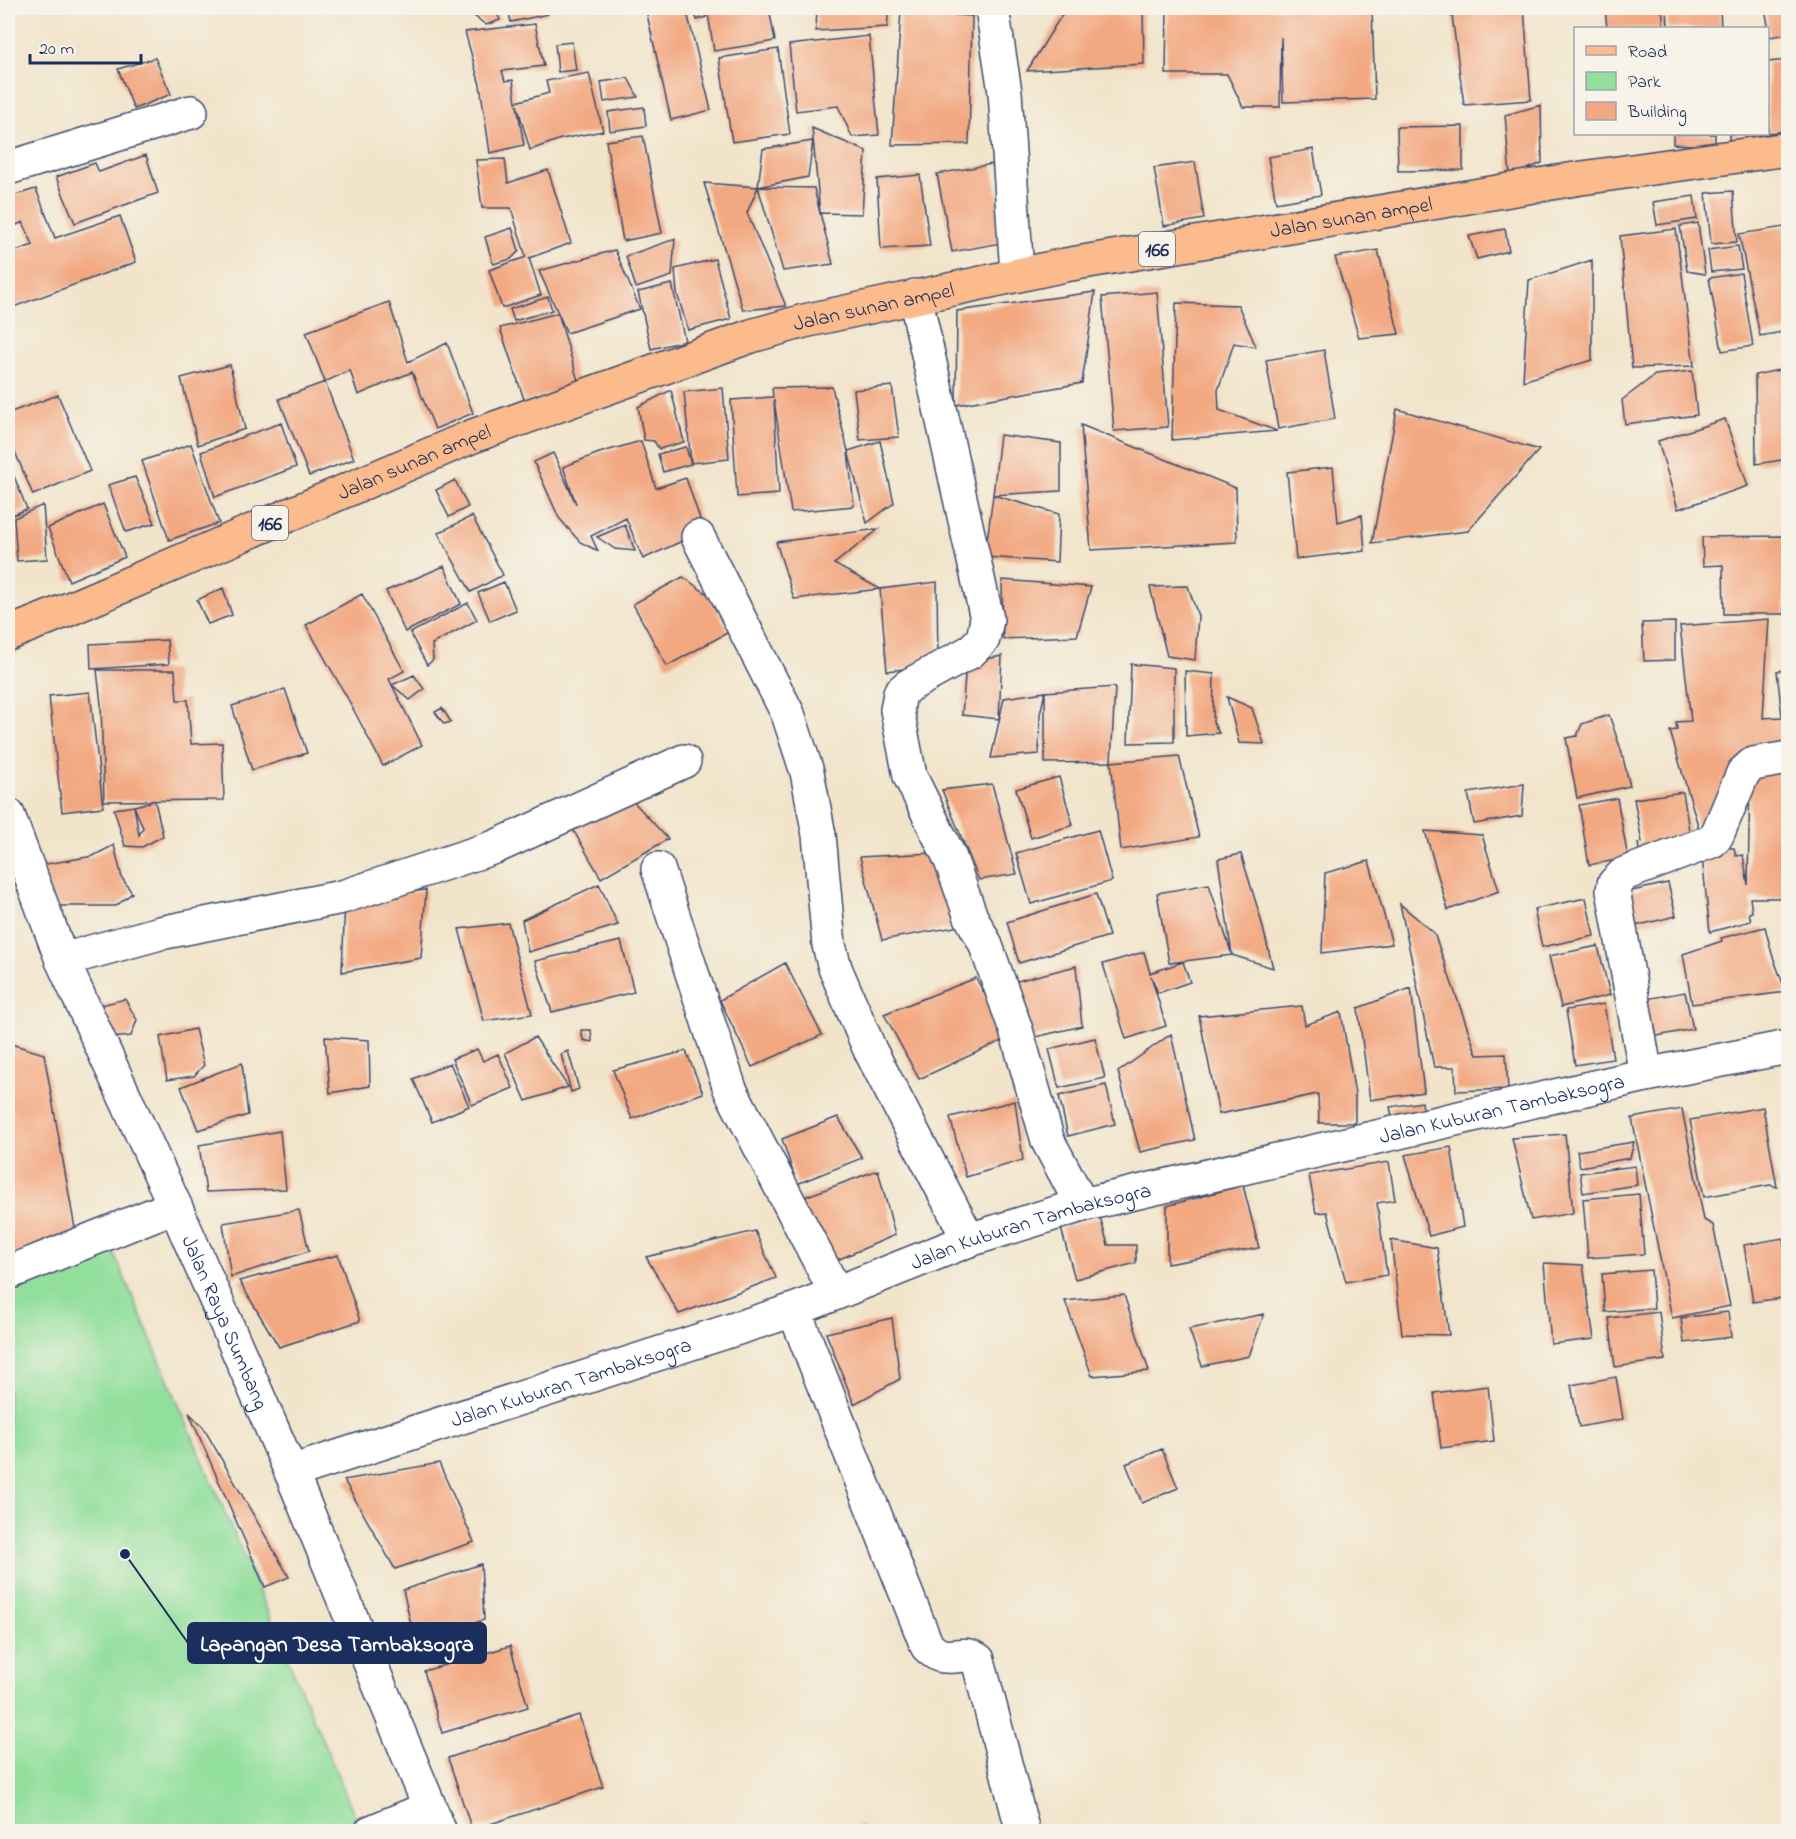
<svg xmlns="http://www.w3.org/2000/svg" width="1796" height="1839" viewBox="0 0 1796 1839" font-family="'Indie Flower',sans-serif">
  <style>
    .green { fill: #92df9c; stroke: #56877d; stroke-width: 1.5 }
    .building { fill: #f2a881 }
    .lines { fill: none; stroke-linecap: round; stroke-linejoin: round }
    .minor-casing { stroke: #3b4a6e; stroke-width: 36 }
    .tertiary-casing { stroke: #3b4a6e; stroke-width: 36 }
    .primary-casing { stroke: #3b4a6e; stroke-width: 36 }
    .minor { stroke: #fff; stroke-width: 33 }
    .tertiary { stroke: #fff; stroke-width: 33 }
    .primary { stroke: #fbbb8d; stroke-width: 33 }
    .labels { text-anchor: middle; stroke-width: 5; stroke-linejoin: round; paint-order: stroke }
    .shield { fill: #f7f3e8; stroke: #5d6a87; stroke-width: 1.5 }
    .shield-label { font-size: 20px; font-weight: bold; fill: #1b2f5e }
    .street-label { font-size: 21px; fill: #1b2f5e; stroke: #f7f3e8 }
    .leader { fill: none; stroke: #1b2f5e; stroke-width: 2 }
    .callout-dot { fill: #1b2f5e; stroke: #f7f3e8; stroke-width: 2 }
    .callout { fill: #1b2f5e; stroke: #1b2f5e; stroke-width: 2 }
    .callout-label { font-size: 22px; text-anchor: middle; font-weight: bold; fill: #fff }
  </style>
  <rect width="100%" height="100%" fill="#f7f3e8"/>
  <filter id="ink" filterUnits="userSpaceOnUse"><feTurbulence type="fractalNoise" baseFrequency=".0167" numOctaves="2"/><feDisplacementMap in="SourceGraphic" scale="12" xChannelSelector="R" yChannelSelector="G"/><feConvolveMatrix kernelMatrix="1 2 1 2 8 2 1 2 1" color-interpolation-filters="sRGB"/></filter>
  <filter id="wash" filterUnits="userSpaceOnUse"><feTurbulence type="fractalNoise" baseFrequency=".008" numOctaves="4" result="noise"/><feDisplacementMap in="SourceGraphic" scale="24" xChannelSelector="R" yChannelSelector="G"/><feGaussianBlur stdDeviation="1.35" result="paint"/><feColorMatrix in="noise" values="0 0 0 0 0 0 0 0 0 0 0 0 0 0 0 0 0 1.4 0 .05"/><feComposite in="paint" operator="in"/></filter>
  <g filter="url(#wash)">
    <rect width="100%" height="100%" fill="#f1e4ca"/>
    <!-- green -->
    <path class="green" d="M110 1244 358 1823 336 1832H8V1285Z"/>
    <g id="blocks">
      <!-- building -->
      <path class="building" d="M472 8H495L500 20 486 25 469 12Z
        M508 8H547L548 14 511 22Z
        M657 8H686L711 110 671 120 646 10Z
        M693 8H703L706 17 697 20Z
        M707 8H769L775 41 714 51Z
        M817 8H889L887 27 816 31Z
        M1066 8H1143L1144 64 1027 71Z
        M1167 8H1372L1375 99 1283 102 1281 37 1280 107H1243L1227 74H1166Z
        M1451 8H1524L1531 100 1464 105Z
        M1605 8H1662L1664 28H1607Z
        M1667 8H1720L1721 28H1668Z
        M1765 8H1788V34L1770 37Z
        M901 11 972 16 969 144 892 145Z
        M535 24 544 66 502 71 505 81 513 80 516 102 549 93 546 81 589 73 603 131 561 139 530 150 517 105 524 145 490 153 480 85 465 32Z
        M869 36 879 135 852 137 838 106 796 111 789 45Z
        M572 42 576 70 558 72 555 44Z
        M778 49 790 134 732 142 719 58Z
        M155 58 171 94 134 109 118 69Z
        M1788 60V131L1768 133V62Z
        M628 78 638 97 604 102 601 82Z
        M1541 105 1542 163 1510 176 1505 115Z
        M644 107 646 126 610 131 608 112Z
        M1463 126V170L1398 171 1397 127Z
        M812 128 866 151 862 214 820 213 833 264 783 271 758 187 814 188 820 213Z
        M1673 134H1715V146L1673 144Z
        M1729 134H1768L1765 145 1730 149Z
        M643 136 662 233 623 241 606 141Z
        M813 141 808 177 758 187 763 149Z
        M1313 149 1321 195 1276 203 1268 157Z
        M146 155 158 193 75 223 56 177 95 163 99 172Z
        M505 159 508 183 548 170 571 243 529 258 541 295 502 308 489 270 526 257 511 208H482L476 160Z
        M1195 162 1204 219 1164 226 1154 168Z
        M992 164 1007 242 952 252 937 174Z
        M920 175 930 246 881 249 877 179Z
        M704 183 758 187 747 213 786 306 743 310Z
        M36 189 55 238 120 216 136 262 8 309V240L13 252 33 245 23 222 8 229V197Z
        M1733 191 1737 242 1711 244 1706 193Z
        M1694 196 1697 219 1657 225 1653 202Z
        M1698 223 1705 274 1687 271 1680 226Z
        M1784 227 1788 262V331L1760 336 1739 234Z
        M512 228 519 251 511 259 493 264 485 237Z
        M1505 229 1509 251 1477 259 1469 236Z
        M1676 229 1694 366 1632 368 1620 236Z
        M675 239 672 276 636 288 626 256Z
        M1738 246 1742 269 1711 272 1708 250Z
        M615 250 640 309 567 333 539 271Z
        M1378 250 1399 334 1359 338 1335 257Z
        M715 259 731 319 688 330 677 293 675 269Z
        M1592 260V360L1523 381 1529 280Z
        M1741 273 1753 346 1722 351 1709 278Z
        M672 284 685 341 651 349 638 292Z
        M1095 292 1082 383 956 405 957 311Z
        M1157 292 1168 427 1114 431 1102 297Z
        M548 297 552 310 514 321 510 309Z
        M389 302 408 362 447 343 473 413 435 429 412 372 358 395 350 370 325 382 306 332Z
        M1176 303 1238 305 1256 347 1234 343 1218 390 1219 410 1277 431 1172 440Z
        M558 313 579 384 525 402 500 328Z
        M1324 350 1335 419 1278 429 1266 360Z
        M230 365 245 429 198 445 181 378Z
        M1788 368V459L1756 464 1755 375Z
        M1692 371 1697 415 1625 424 1622 400 1655 375Z
        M325 382 354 459 309 476 279 399Z
        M892 386 899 437 860 440 854 390Z
        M832 387 848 451 854 506 791 512 774 400 779 494 737 497 731 400 773 397 772 388Z
        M723 388 729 459 691 463 684 392Z
        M671 390 684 442 659 449 654 441 644 440 638 407Z
        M58 395 90 471 33 495 8 435V413Z
        M1397 409 1539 450 1468 531 1372 543Z
        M1725 419 1748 486 1678 509 1658 441Z
        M281 423 296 467 215 497 201 452Z
        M1081 425 1236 488 1237 542 1091 550Z
        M1000 435 1061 443V491L993 495 1059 514 1057 562 985 557 993 495Z
        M641 441 656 488 686 478 704 531 643 559 626 518 591 536 598 551 580 542 559 518 534 462 553 453 576 504 563 467 599 453Z
        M880 441 894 503 867 523 848 451Z
        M191 444 219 523 169 540 142 461Z
        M686 447 691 464 663 472 658 454Z
        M8 461 27 509 8 517Z
        M1333 467 1338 522 1362 515 1365 551 1296 559 1287 472Z
        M135 477 155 523 126 532 108 485Z
        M455 480 468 507 449 517 436 490Z
        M103 504 125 557 69 581 48 528Z
        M43 505 47 559 17 561 14 518Z
        M472 516 503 575 471 592 438 533Z
        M625 525 635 551 615 549 597 537Z
        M879 529 834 564 880 589 794 599 776 542Z
        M1784 536V614H1724L1723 565 1703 566 1702 537Z
        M444 566 461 604 405 632 386 591Z
        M683 577 710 596 729 632 667 666 633 604Z
        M1002 580 1091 587 1077 636 1003 639Z
        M504 582 516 610 490 621 478 593Z
        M937 582 938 665 887 671 880 589Z
        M1188 586 1198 616 1195 660 1167 656 1150 587Z
        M223 588 232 615 208 624 197 600Z
        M362 594 404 671 389 679 422 745 383 766 349 701 306 625Z
        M468 603 477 620 432 644 433 660 427 665 410 633Z
        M1769 619 1763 718 1782 717 1777 671 1788 670V755L1744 757 1724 815 1699 829 1670 731 1677 730 1676 722 1691 721 1680 626Z
        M1675 622V660L1644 661 1642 623Z
        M167 640 169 664 91 669 90 644Z
        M1002 656 999 719 962 715 966 663Z
        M1131 664 1174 668V742L1128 743Z
        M97 670H175L177 700H188L191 744 222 743 224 800 104 801 101 704Z
        M1185 671 1214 674 1213 722 1219 733 1186 736Z
        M414 675 424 689 410 700 392 685Z
        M1115 687 1111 762 1045 763V692Z
        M285 689 307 753 252 770 232 706Z
        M90 692 103 807 62 812 49 696Z
        M1045 692 1040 714 1039 754 991 758 1004 698Z
        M1227 697 1252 708 1264 744 1239 743Z
        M442 708 451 722 444 724 435 712Z
        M1609 715 1621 750 1630 786 1577 798 1566 738 1577 736 1582 724Z
        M1179 756 1199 837 1121 850 1111 762Z
        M1788 764 1786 898H1750L1752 912 1749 913 1751 921 1710 932 1701 848H1734L1736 856 1743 855 1748 885 1750 776Z
        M1059 777 1073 825 1031 838 1016 789Z
        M992 784 1017 874 979 880 942 790Z
        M1524 784 1522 816 1474 824 1468 793Z
        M1683 792 1692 850 1640 857 1638 843 1642 842 1634 799Z
        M1617 798 1628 858 1589 865 1579 805Z
        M632 800 668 839 601 878 571 826Z
        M155 801 163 836 142 847 125 846 114 809 134 806 139 835 143 828 134 806Z
        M1098 830 1112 881 1031 904 1016 853Z
        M1425 831 1482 835 1499 891 1448 910Z
        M114 845 122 878 132 893 116 906H56L35 866 93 856Z
        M933 853 972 924 882 940 860 857Z
        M1241 854 1260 916 1273 968 1232 955 1169 963 1157 893 1209 884 1232 955 1218 859Z
        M1369 861 1392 944 1322 953 1325 873Z
        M1668 883 1676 916 1627 928 1619 894Z
        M599 884 618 925 528 952 522 920Z
        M426 890 421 958 342 972 345 899Z
        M1096 894 1109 936 1019 963 1007 922Z
        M1586 898 1594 936 1542 947 1534 909Z
        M1400 904 1434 933 1477 1055 1506 1054 1508 1089 1456 1091 1455 1067H1434Z
        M508 923 532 1014 484 1021 459 929Z
        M1765 927 1772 954 1786 992 1692 1004 1683 954 1722 941 1721 938Z
        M621 941 634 992 552 1012 535 961Z
        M1598 946 1610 995 1561 1007 1549 956Z
        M1144 952 1150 973 1183 962 1190 982 1158 993 1151 976 1166 1026 1126 1039 1103 964Z
        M785 963 822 1035 752 1067 720 1000Z
        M1076 966 1082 1026 1027 1039 1013 982Z
        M976 978 1008 1038 919 1079 884 1014Z
        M1411 988 1424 1092 1370 1100 1358 1008Z
        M1685 992 1693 1029 1647 1038 1640 1000Z
        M125 999 137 1020 131 1036 110 1038 97 1006Z
        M1604 1004 1613 1059 1575 1065 1566 1010Z
        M1302 1006 1305 1025 1341 1012 1355 1094V1123H1319L1318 1094 1219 1114 1199 1016Z
        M195 1029 204 1065 194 1076 167 1080 160 1037Z
        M581 1030H591L592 1042 583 1040Z
        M1171 1034 1195 1140 1140 1152 1118 1072Z
        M325 1037 369 1040 370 1086 330 1093Z
        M535 1037 568 1087 526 1101 505 1053Z
        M1095 1038 1105 1078 1059 1088 1049 1049Z
        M8 1043 44 1054 76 1234 13 1258 8 1202Z
        M477 1049 483 1061 498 1054 513 1088 472 1105 452 1059Z
        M568 1051 579 1089 571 1092 561 1054Z
        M686 1051 703 1093 632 1119 613 1070Z
        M242 1063 248 1115 198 1130 181 1087Z
        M450 1063 469 1106 432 1122 413 1079Z
        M1106 1085 1115 1124 1068 1136 1059 1096Z
        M1015 1101 1023 1160 966 1177 950 1117Z
        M1422 1102 1425 1123 1395 1129 1390 1107Z
        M1763 1107 1777 1187 1770 1185 1704 1197 1690 1120Z
        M1682 1109 1704 1220 1713 1225 1730 1306 1672 1318 1632 1118Z
        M838 1117 862 1158 797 1184 782 1139Z
        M280 1131 286 1189 206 1192 199 1145Z
        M1565 1134 1573 1213 1531 1220 1512 1138Z
        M1634 1142 1630 1158 1580 1167 1577 1151Z
        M1451 1147 1463 1227 1429 1236 1405 1155Z
        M1389 1162 1395 1200 1377 1203 1387 1275 1346 1282 1327 1212 1316 1213 1309 1175Z
        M1635 1166 1637 1185 1583 1193 1580 1173Z
        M878 1170 895 1235 828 1264 799 1199Z
        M1243 1185 1259 1248 1167 1264V1206Z
        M1639 1194 1644 1254 1588 1258 1583 1199Z
        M299 1210 309 1251 231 1277 223 1223Z
        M1100 1217 1108 1245H1136V1263L1075 1279 1061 1228Z
        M755 1231 776 1278 679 1314 646 1257Z
        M1783 1238 1788 1272V1297L1753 1302 1744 1245Z
        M1391 1240 1437 1248 1449 1335 1402 1334Z
        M338 1255 360 1321 279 1347 239 1281Z
        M1544 1263 1583 1265 1594 1339 1551 1344Z
        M1651 1270 1654 1308 1605 1312 1602 1274Z
        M1124 1295 1149 1371 1092 1376 1065 1301Z
        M1659 1312 1665 1360 1615 1367 1609 1318Z
        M1728 1312 1731 1337 1684 1343 1681 1318Z
        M1264 1314 1249 1356 1202 1366 1189 1329Z
        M892 1318 900 1379 854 1404 826 1333Z
        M1616 1377 1623 1419 1579 1427 1571 1385Z
        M1488 1386 1494 1441 1441 1448 1434 1393Z
        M189 1413 203 1427 289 1577 265 1587Z
        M1162 1449 1178 1488 1142 1503 1126 1464Z
        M439 1463 474 1542 395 1569 344 1480Z
        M481 1564 484 1620 415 1642 403 1590Z
        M510 1646 528 1707 442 1733 424 1671Z
        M579 1715 603 1787 472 1830 448 1758Z
        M862 1825 863 1832H840V1831Z"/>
    </g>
  </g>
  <g filter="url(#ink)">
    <use href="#blocks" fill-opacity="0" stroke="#3b4a6e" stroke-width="1.5"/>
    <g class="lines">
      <defs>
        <g id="minor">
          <path d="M992 8 1005 92 1017 274"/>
          <path d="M8 168 191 112"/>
          <path d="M915 296 987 619 983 639 970 652 908 686 900 693 897 710 910 776 950 858 971 917 985 943 1016 1030 1048 1141 1082 1205"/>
          <path d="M698 537 788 714 807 772 819 835 829 945 835 968 870 1050 969 1240"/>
          <path d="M658 869 730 1089 836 1293"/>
          <path d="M62 960 160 933 342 897 495 847 684 761"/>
          <path d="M1646 1075 1613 890 1614 884 1624 874 1712 841 1717 835 1743 773 1753 764 1788 758"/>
          <path d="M8 1273 175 1206"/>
          <path d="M794 1310 927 1646C930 1649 935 1653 939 1655 953 1660 963 1650 978 1660L1023 1832"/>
          <path id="s1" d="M291 1472 794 1310 969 1240 1082 1205 1646 1075 1788 1047"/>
          <path d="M371 1832 429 1808"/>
        </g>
        <g id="tertiary">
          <path id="s2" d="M8 815 62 960 175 1206 291 1472 440 1832"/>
        </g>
        <g id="primary">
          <path id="s3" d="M8 634 67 610 473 436 751 336 804 321 1065 265 1575 179 1788 149"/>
        </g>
      </defs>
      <!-- minor casing -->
      <use href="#minor" class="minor-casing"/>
      <!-- tertiary casing -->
      <use href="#tertiary" class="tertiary-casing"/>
      <!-- primary casing -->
      <use href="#primary" class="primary-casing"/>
      <!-- minor -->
      <use href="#minor" class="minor"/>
      <!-- tertiary -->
      <use href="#tertiary" class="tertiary"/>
      <!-- primary -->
      <use href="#primary" class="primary"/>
    </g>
  </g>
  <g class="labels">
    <!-- shield labels -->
    <g class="shield">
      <rect x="1139" y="232" width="36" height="34" rx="4.5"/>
      <rect x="252" y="506" width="36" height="34" rx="4.5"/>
    </g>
    <g class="shield-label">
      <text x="1157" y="256">166</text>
      <text x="270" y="530">166</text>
    </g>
    <!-- street labels -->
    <g class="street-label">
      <text dy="7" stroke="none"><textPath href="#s3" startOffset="1413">Jalan sunan ampel</textPath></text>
      <text dy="7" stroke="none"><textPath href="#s3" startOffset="927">Jalan sunan ampel</textPath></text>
      <text dy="7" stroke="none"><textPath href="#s3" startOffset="441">Jalan sunan ampel</textPath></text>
      <text dy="7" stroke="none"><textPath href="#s1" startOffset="1266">Jalan Kuburan Tambaksogra</textPath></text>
      <text dy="7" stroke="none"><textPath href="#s1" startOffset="780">Jalan Kuburan Tambaksogra</textPath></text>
      <text dy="7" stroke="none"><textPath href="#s2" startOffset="552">Jalan Raya Sumbang</textPath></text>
      <text dy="7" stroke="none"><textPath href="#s1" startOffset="294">Jalan Kuburan Tambaksogra</textPath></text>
    </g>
  </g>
  <!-- callouts -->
  <path class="leader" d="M125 1554L188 1643"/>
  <circle class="callout-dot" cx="125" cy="1554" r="6"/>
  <rect class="callout" x="188" y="1623" width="298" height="40" rx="6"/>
  <g class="callout-label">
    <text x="337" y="1651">Lapangan Desa Tambaksogra</text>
  </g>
  <!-- margin -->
  <rect width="1796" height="1839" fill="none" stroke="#f7f3e8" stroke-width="30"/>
  <!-- legend -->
  <rect x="1574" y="27" width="195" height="108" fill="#f7f3e8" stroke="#9fa5b1" stroke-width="1.5"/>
  <rect x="1586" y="46" width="30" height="9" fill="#fbbb8d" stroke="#9fa5b1" stroke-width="1.5"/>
  <text x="1628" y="57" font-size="18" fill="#1b2f5e">Road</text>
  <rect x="1586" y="72" width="30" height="18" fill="#92df9c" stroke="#9fa5b1" stroke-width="1.5"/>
  <text x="1628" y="87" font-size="18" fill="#1b2f5e">Park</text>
  <rect x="1586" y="102" width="30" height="18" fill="#f2a881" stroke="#9fa5b1" stroke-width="1.5"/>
  <text x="1628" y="117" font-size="18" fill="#1b2f5e">Building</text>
  <!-- scale -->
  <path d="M30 54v9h111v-9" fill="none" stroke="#1b2f5e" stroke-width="3"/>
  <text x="39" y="54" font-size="18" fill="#1b2f5e" stroke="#f7f3e8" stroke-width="4.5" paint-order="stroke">20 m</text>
</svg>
